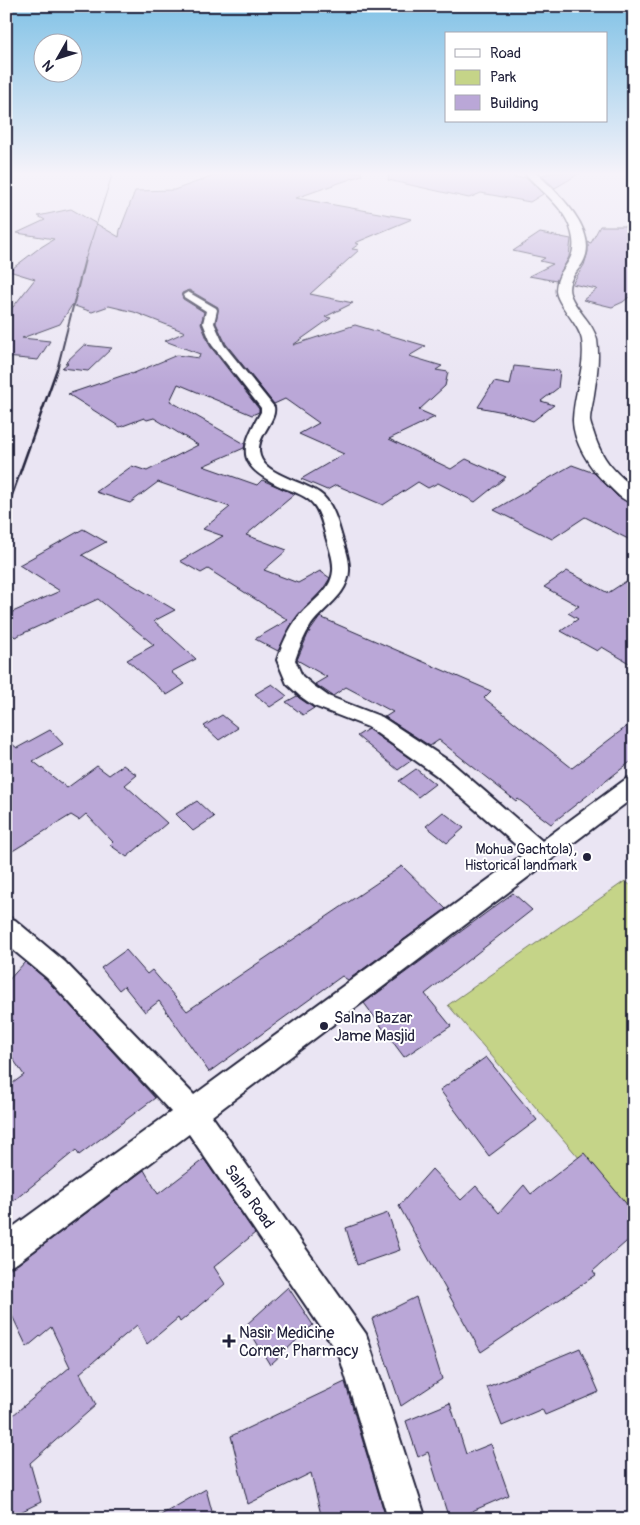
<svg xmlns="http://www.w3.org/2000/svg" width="640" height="1525" viewBox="0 0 640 1525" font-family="Pangolin,sans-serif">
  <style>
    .green { fill: #c5d488; stroke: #747b62 }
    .building { fill: #baa7d7; stroke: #22223b }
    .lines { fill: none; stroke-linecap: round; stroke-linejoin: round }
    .minor-casing { stroke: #22223b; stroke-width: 4 }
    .secondary-casing { stroke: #22223b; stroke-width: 3 }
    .minor { fill: #fff; fill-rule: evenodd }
    .secondary { fill: #fff; fill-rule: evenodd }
    .rail-far3 { stroke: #22223b; stroke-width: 1 }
    .rail-far2 { stroke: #22223b; stroke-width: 2 }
    .rail-far1 { stroke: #22223b; stroke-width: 2.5 }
    .rail { stroke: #22223b; stroke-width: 3 }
    .poi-dot { fill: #22223b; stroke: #fff; stroke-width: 2 }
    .labels { text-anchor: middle; stroke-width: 4; stroke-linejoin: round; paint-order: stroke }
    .poi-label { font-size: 14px; fill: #22223b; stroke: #fff; text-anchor: end }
    .near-poi-label { font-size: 16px; fill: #22223b; stroke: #fff; text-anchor: start }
    .near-street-label { font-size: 16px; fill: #22223b; stroke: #fff }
  </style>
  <rect width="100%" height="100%" fill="#eae5f3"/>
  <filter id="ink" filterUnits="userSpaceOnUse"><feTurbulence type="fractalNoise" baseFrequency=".02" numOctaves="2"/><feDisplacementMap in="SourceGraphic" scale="10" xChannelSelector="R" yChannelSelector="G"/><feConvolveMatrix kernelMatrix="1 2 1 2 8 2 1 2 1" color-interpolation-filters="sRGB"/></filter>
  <g filter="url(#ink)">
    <!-- green -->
    <path class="green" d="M625 881 634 888V1222L448 1005Z"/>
    <!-- building -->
    <path class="building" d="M225 172H361L362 175 296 198 412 219 355 243 359 244 352 249 359 250 310 294 353 303 325 317 331 318 293 345 355 325 426 346 409 356 442 366 436 370 448 372 445 386 419 410 435 417 389 439 451 469 466 459 506 477 475 502 438 483 428 488 418 482 383 505 336 485 327 490 301 479 344 454 299 434 319 423 285 399 274 404 226 344 216 323 218 307 189 290 182 293 183 299 204 312 201 324 210 346 259 409V412L252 415 178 384 170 401 245 444 244 448 203 466 257 485 262 480 295 494 246 535 287 550 264 570 298 583 320 571 330 578 323 589 294 620 278 651 255 639 288 620 208 569 201 573 180 561 223 536 203 529 230 507 158 482 130 503 96 492 132 466 147 471 198 445 154 418 147 420 144 418 120 427 68 394 130 373 132 374 177 355 199 358 200 354 165 341 185 332 134 312 109 306 92 312 72 305 60 324 22 338 50 341 38 360 6 357V306L13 307 35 279 9 271 38 249 54 239 17 233 45 220 38 216 71 209 119 237 120 230 135 191 174 190Z
      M389 172H517L514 178 526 177 543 194 530 202 481 193 469 198 388 180Z
      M557 172H582L555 188 541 175Z
      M600 226H625L634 231V293L623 302 612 307 583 300 597 289 572 284 584 265 588 252V242L591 243Z
      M540 233 571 239 569 257 556 281 529 276 553 264 540 261 545 258 513 251Z
      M84 345 112 348 88 371 62 368 68 363H65Z
      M514 366 560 371 558 388 541 401 554 405 533 421 509 413 478 407 494 382 510 385Z
      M572 465 594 473 618 497 634 506V542L585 517 552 539 494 510Z
      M83 529 106 542 82 555 175 610 154 621 196 659 171 672 185 684 167 695 127 660 154 645 98 599 15 637 6 628V615L60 591 19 565Z
      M567 571 608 593 634 576V666L602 647 597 651 561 631 578 619 568 613 579 606 544 587Z
      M320 617 491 691 484 698 572 768 634 721V759L551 824 518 799 516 801 439 740 430 746 385 717 393 712 346 687 333 696 315 684 327 677 297 660 308 634Z
      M272 684 287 696 270 707 255 694Z
      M297 696 299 698 314 708 303 715 286 702Z
      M222 715 238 728 219 740 204 726Z
      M368 729 412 760 398 770 357 736Z
      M50 730 63 744 33 761 67 788 97 766 109 775 123 765 137 775 125 785 167 823 127 857 110 845 113 842 86 814 79 820 71 815 6 855V739L17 748Z
      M416 769 435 784 418 797 399 781Z
      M197 801 214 817 193 831 176 814Z
      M443 812 464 828 447 843 426 826Z
      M402 866 446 909 348 980 342 976 209 1072 159 1001 145 1012 124 986 119 990 101 968 126 950 147 974 152 970 187 1011Z
      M513 893 532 910 425 994 451 1026 404 1057 364 1003Z
      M25 962 46 979 155 1098 79 1155 76 1150 6 1207V1088L24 1075 6 1049V983Z
      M486 1057 537 1120 489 1156 440 1090Z
      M584 1153 634 1213V1235L593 1271 596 1275 481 1352 399 1206 432 1169 461 1200 476 1186 499 1213 524 1185 531 1194Z
      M204 1159 255 1233 214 1267 225 1284 180 1322 178 1318 147 1344 137 1325 80 1373 96 1405 30 1463 41 1502 6 1519V1421L70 1367 51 1327 27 1347 6 1303V1270L18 1264 144 1170 158 1194Z
      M388 1213 400 1250 357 1265 346 1228Z
      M288 1287 313 1325 270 1365 246 1325Z
      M416 1297 442 1379 401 1406 372 1319Z
      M580 1348 599 1392 545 1415 542 1409 502 1426 487 1387Z
      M345 1382 385 1515 377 1519H322L311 1473 248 1504 231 1436Z
      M450 1403 466 1454 491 1444 509 1495 454 1519H449L428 1452 418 1457 406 1421Z
      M206 1489 214 1519H154Z"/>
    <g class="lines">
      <defs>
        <path id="minor" d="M188 292 216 308 217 310 214 323 224 345 274 407C277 422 254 437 260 456 266 476 308 482 323 496 333 506 337 520 341 534 344 545 350 558 349 571 348 595 324 607 311 625 304 636 299 648 295 660L302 676 314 686 328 696 382 717 452 763 542 841 626 779 634 777V797L212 1116 366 1334 426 1519H388L339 1354 189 1134 17 1263 6 1268V1232L171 1112 47 978 6 944V917L15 920 65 962 194 1095 525 853 436 775 368 727 314 706 300 696 287 684 277 660C282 644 289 629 299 616 311 601 331 592 333 571 334 559 329 548 326 537 323 526 321 514 314 505 307 496 295 492 284 488 239 467 237 453 261 412V408L212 345 203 323 206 311 184 297 183 295Z"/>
        <path id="secondary" d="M524 172H535C556 191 602 232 582 264 576 273 566 282 570 294 576 311 593 322 597 340 600 360 596 381 593 401 592 407 590 414 590 420 590 424 593 430 594 434 602 460 614 471 634 488V504C623 501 615 492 607 484 591 471 572 440 573 419 574 392 586 367 582 340 579 323 556 304 556 290 557 266 579 263 572 234 566 207 541 192 524 172Z"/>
      </defs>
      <!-- minor casing -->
      <use href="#minor" class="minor-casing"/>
      <!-- secondary casing -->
      <use href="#secondary" class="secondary-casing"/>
      <!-- minor -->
      <use href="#minor" class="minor"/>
      <!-- secondary -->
      <use href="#secondary" class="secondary"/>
      <!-- rail-far3 -->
      <path class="rail-far3" d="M85 260 113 172"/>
      <!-- rail-far2 -->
      <path class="rail-far2" d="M57 370 85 259"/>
      <!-- rail-far1 -->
      <path class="rail-far1" d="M7 509 57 369"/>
      <!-- rail -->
      <path class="rail" d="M6 512 8 508"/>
    </g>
  </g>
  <!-- sky -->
  <linearGradient id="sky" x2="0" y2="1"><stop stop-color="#81c2e6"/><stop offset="0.45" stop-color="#f6f3fa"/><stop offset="1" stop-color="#f6f3fa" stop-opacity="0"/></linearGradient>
  <rect width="640" height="386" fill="url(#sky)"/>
  <!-- markers -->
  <g class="poi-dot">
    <circle cx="587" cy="857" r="5"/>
    <circle cx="324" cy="1026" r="5"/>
    <path d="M226.5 1333.5h5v5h5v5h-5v5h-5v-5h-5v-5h5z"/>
  </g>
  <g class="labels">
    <!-- poi labels -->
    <g class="poi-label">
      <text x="577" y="854">Mohua Gachtola),<tspan x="577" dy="16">Historical landmark</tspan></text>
    </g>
    <!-- near-poi labels -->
    <g class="near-poi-label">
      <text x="334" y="1023">Salna Bazar<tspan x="334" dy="18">Jame Masjid</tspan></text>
      <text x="239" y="1338">Nasir Medicine<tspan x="239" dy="18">Corner, Pharmacy</tspan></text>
    </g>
    <!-- near-street labels -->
    <g class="near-street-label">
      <text transform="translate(250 1196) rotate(55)" y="6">Salna Road</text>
    </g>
  </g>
  <!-- margin -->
  <rect width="640" height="1525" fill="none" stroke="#fff" stroke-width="25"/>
  <rect x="12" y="12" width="615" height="1500" fill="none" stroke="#22223b" stroke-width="2" filter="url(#ink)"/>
  <!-- legend -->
  <rect x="445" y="32" width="162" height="90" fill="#ffffff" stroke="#a7a7b1"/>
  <rect x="455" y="49" width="25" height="8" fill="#ffffff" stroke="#a7a7b1"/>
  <text x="490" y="58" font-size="15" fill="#22223b">Road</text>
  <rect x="455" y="70" width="25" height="15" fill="#c5d488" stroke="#a7a7b1"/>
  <text x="490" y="82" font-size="15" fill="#22223b">Park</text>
  <rect x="455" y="95" width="25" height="15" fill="#baa7d7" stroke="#a7a7b1"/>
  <text x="490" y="108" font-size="15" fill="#22223b">Building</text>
  <!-- north arrow -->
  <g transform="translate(58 58) rotate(231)"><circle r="24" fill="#ffffff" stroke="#a7a7b1"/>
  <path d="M0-4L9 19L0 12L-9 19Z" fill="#22223b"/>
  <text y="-8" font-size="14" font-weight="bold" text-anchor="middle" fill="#22223b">N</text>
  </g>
</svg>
